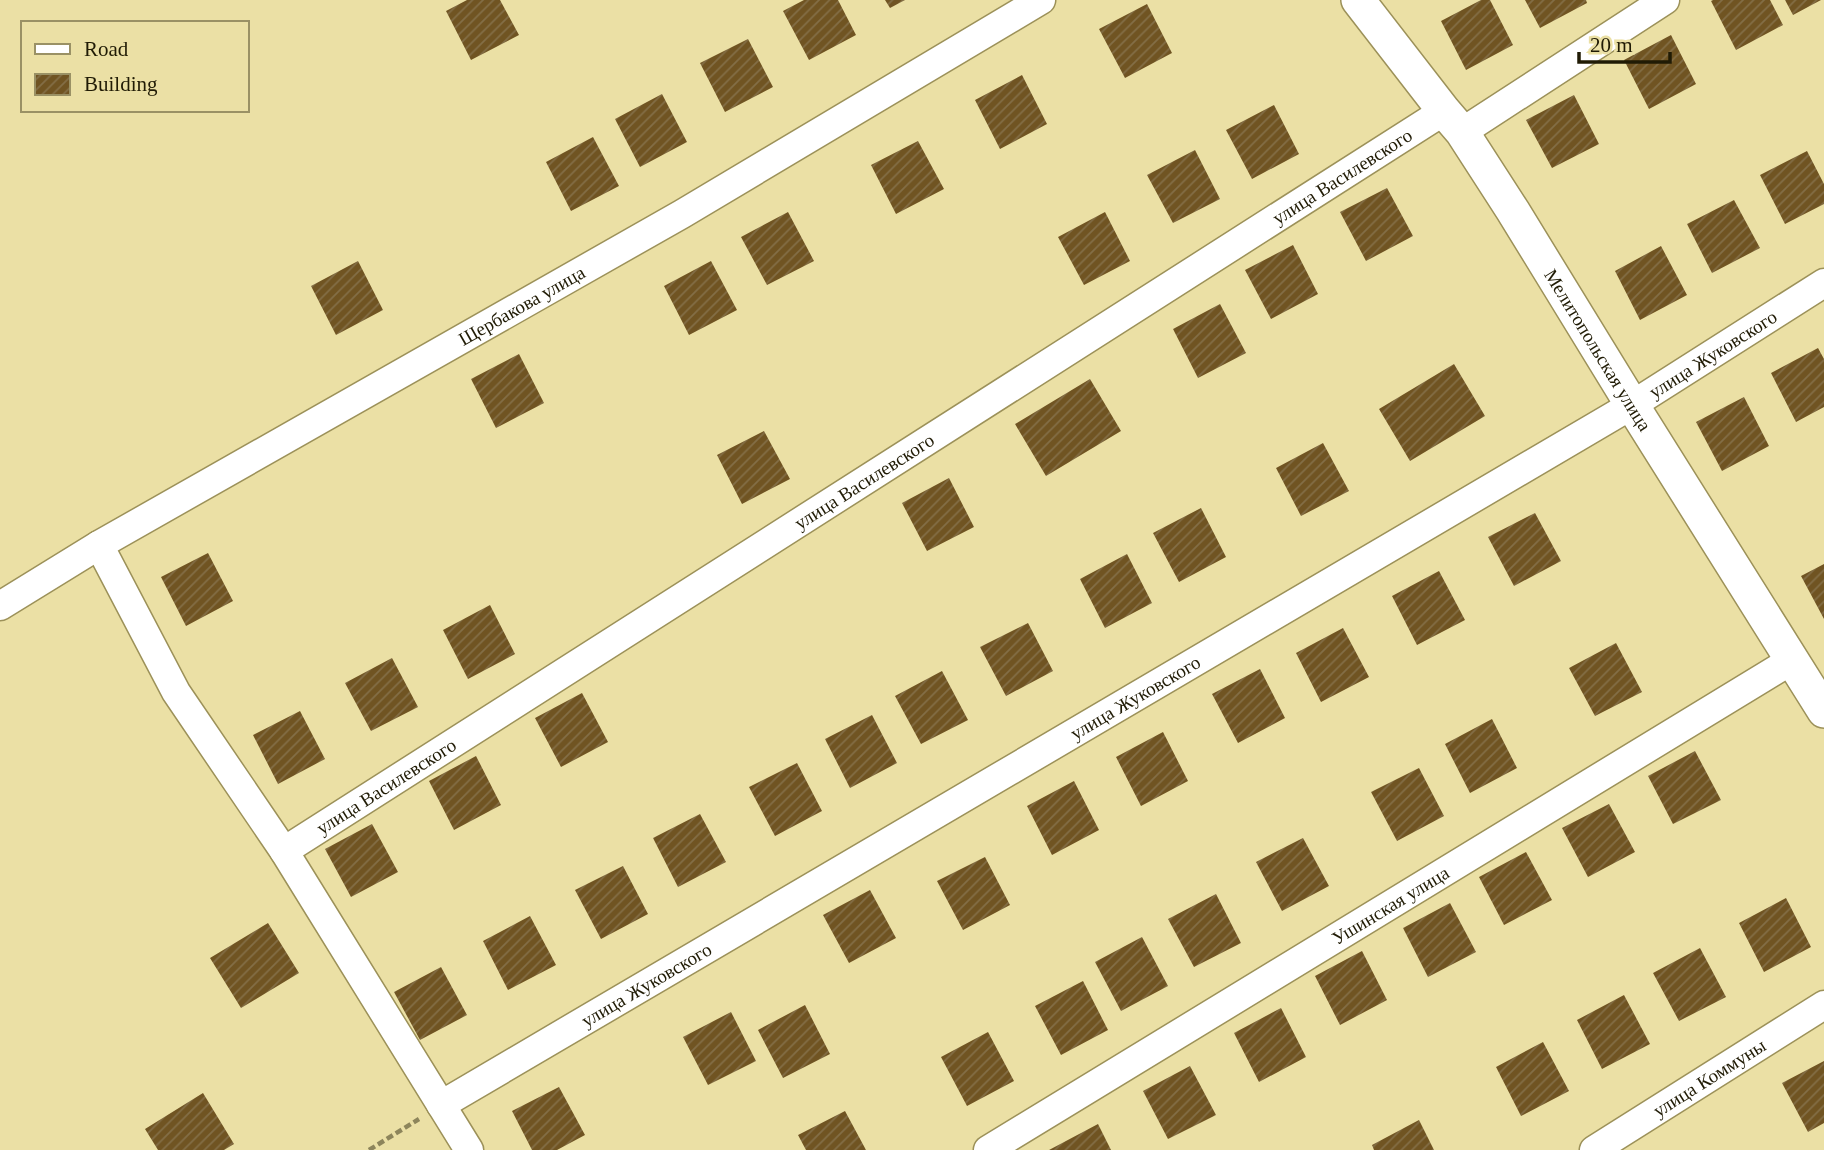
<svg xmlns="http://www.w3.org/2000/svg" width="1824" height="1150" viewBox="0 0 1824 1150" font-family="'Times New Roman',serif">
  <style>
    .building { fill: url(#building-hatch) }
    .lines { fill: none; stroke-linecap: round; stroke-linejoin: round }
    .minor-casing { stroke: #9c9159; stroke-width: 31 }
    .tertiary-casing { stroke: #9c9159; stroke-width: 36 }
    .path { stroke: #8d855b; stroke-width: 4.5; stroke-dasharray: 7 3.5; stroke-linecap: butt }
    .minor { stroke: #fff; stroke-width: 28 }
    .tertiary { stroke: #fff; stroke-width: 33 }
    .labels { text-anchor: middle; stroke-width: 7; stroke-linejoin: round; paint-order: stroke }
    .street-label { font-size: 19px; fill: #201b05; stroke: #ebe0a5 }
  </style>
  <defs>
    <pattern id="building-hatch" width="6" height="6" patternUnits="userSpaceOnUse" patternTransform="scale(1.75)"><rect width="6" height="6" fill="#705422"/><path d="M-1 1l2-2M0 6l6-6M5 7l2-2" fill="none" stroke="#836e46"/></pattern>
  </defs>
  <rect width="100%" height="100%" fill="#ebe0a5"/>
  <!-- building -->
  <path class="building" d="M467 0H500L519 35 471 60 446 11Z
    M804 0H838L856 35 809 60 783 11Z
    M885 0H905L890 8Z
    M1481 0H1490L1513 45 1466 70 1441 21Z
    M1525 0H1586L1587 3 1540 28Z
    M1713 0H1770L1783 25 1736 50 1711 1Z
    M1785 0H1821L1793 15Z
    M1147 4 1172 53 1125 78 1099 29Z
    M1671 35 1696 84 1649 109 1624 60Z
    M748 39 773 87 725 112 700 63Z
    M1022 75 1047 124 1000 149 975 100Z
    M662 94 687 142 640 167 615 119Z
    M1574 95 1599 144 1552 168 1526 120Z
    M1274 105 1299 154 1252 179 1226 130Z
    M593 137 619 186 571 211 546 162Z
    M918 141 944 189 896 214 871 165Z
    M1195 150 1220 199 1173 223 1147 175Z
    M1807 151 1824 184V204L1785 224 1760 175Z
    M1387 188 1413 236 1366 261 1340 212Z
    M1734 200 1760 248 1712 273 1687 224Z
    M788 212 814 261 767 285 741 237Z
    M1105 212 1130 261 1084 285 1058 237Z
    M1293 245 1318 294 1271 319 1245 270Z
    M1661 246 1687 295 1640 320 1615 271Z
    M358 261 383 310 336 335 311 286Z
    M711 261 737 310 689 335 664 286Z
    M1220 304 1246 353 1198 378 1173 329Z
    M1818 348 1824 359V407L1796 422 1771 373Z
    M519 354 544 403 496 428 471 379Z
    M1454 364 1485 416 1410 461 1379 409Z
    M1090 379 1121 431 1046 476 1015 424Z
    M1744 397 1769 446 1722 471 1696 422Z
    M764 431 790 479 742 504 717 455Z
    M1323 443 1349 491 1301 516 1276 468Z
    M949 478 974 527 927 551 902 503Z
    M1201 508 1226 557 1179 582 1153 533Z
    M1535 513 1561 561 1514 586 1488 537Z
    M208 553 233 601 186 626 161 577Z
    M1127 554 1152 603 1105 628 1080 579Z
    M1824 564V619L1801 576Z
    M1439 571 1465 620 1417 645 1392 596Z
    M490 605 515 654 468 679 443 630Z
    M1028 623 1053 671 1006 696 980 647Z
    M1343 628 1369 677 1321 702 1296 653Z
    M1616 643 1642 692 1595 716 1569 668Z
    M392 658 418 707 371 731 345 683Z
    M1260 669 1285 718 1238 743 1212 694Z
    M942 671 968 720 921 744 895 696Z
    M582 693 608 742 561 767 535 718Z
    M300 711 325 759 278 784 253 735Z
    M872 715 897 763 850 788 825 739Z
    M1492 719 1517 768 1470 793 1445 744Z
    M1163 732 1188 781 1141 806 1116 757Z
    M1695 751 1721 800 1673 824 1648 776Z
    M476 756 501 805 454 830 429 781Z
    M797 763 822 811 775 836 749 787Z
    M1419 768 1444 816 1397 841 1371 792Z
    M1074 781 1099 830 1052 855 1027 806Z
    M1609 804 1635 852 1588 877 1562 828Z
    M700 814 726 862 678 887 653 838Z
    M372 824 398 872 351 897 325 849Z
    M1303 838 1329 886 1282 911 1256 862Z
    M1526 852 1552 900 1504 925 1479 877Z
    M985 857 1010 905 963 930 937 881Z
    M623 866 648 914 601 939 575 890Z
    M870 890 896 938 849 963 823 915Z
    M1216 894 1241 943 1194 967 1168 919Z
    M1786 898 1811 947 1764 972 1739 923Z
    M1450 903 1476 952 1428 977 1403 928Z
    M530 916 556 965 508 990 483 941Z
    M268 923 299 973 241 1008 210 958Z
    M1142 937 1168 986 1121 1011 1095 962Z
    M1700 948 1726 997 1679 1021 1653 973Z
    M1362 951 1387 1000 1340 1025 1315 976Z
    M441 967 467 1015 420 1040 394 992Z
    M1083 981 1108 1030 1061 1055 1035 1006Z
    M1624 995 1650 1044 1602 1069 1577 1020Z
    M805 1005 830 1054 783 1078 758 1030Z
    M1281 1008 1306 1057 1259 1082 1234 1033Z
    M731 1012 756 1061 708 1085 683 1037Z
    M988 1032 1014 1081 967 1106 941 1057Z
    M1543 1042 1569 1091 1521 1116 1496 1067Z
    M1824 1061V1123L1808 1132 1782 1083Z
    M1190 1066 1216 1115 1168 1139 1143 1091Z
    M559 1087 585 1135 557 1150H532L512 1111Z
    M203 1093 234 1144 224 1150H158L145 1129Z
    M845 1111 866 1150H806L798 1135Z
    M1419 1120 1434 1150H1374L1372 1145Z
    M1098 1124 1111 1150H1049Z"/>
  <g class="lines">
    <defs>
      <g id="minor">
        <path d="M1462 132 1665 0"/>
        <path d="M99 545 176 692 284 851 469 1150"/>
        <path id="s1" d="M0 606 99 545 682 214 1041 0"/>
        <path id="s2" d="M284 851 1444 111"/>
        <path id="s3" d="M441 1105 1632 405 1824 283"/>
        <path id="s4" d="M988 1150 1792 660"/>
        <path id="s5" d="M1594 1150 1824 1005"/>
      </g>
      <g id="tertiary">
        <path id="s6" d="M1358 0 1444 111 1462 132 1513 211 1632 405 1824 711"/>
      </g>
    </defs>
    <!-- minor casing -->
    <use href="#minor" class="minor-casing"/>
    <!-- tertiary casing -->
    <use href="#tertiary" class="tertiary-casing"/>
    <!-- path -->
    <path class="path" d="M369 1150 419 1119"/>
    <!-- minor -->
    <use href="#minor" class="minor"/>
    <!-- tertiary -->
    <use href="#tertiary" class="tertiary"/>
  </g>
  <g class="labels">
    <!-- street labels -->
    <g class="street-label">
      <text dy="7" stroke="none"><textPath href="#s2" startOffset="1255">улица Василевского</textPath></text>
      <text dy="7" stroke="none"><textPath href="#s1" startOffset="602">Щербакова улица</textPath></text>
      <text dy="7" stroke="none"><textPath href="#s6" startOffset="425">Мелитопольская улица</textPath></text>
      <text dy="7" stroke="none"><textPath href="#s3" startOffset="1477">улица Жуковского</textPath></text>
      <text dy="7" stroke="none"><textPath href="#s2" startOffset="688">улица Василевского</textPath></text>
      <text dy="7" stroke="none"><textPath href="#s3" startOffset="805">улица Жуковского</textPath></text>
      <text dy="7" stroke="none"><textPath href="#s2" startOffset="121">улица Василевского</textPath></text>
      <text dy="7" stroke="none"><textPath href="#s4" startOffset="471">Ушинская улица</textPath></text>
      <text dy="7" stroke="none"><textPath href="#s3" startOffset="238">улица Жуковского</textPath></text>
      <text dy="7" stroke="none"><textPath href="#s5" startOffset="136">улица Коммуны</textPath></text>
    </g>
  </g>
  <!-- legend -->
  <rect x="21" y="21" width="228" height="91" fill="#ebe0a5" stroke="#9a9165" stroke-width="2"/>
  <rect x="35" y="44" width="35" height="10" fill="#ffffff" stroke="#9a9165" stroke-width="2"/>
  <text x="84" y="56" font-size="21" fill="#201b05">Road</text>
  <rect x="35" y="74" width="35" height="21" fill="url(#building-hatch)" stroke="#9a9165" stroke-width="2"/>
  <text x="84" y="91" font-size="21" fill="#201b05">Building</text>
  <!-- scale -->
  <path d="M1579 52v10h91v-10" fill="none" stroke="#201b05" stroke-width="3.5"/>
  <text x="1590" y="52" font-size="21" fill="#201b05" stroke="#ebe0a5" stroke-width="5" paint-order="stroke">20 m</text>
</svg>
